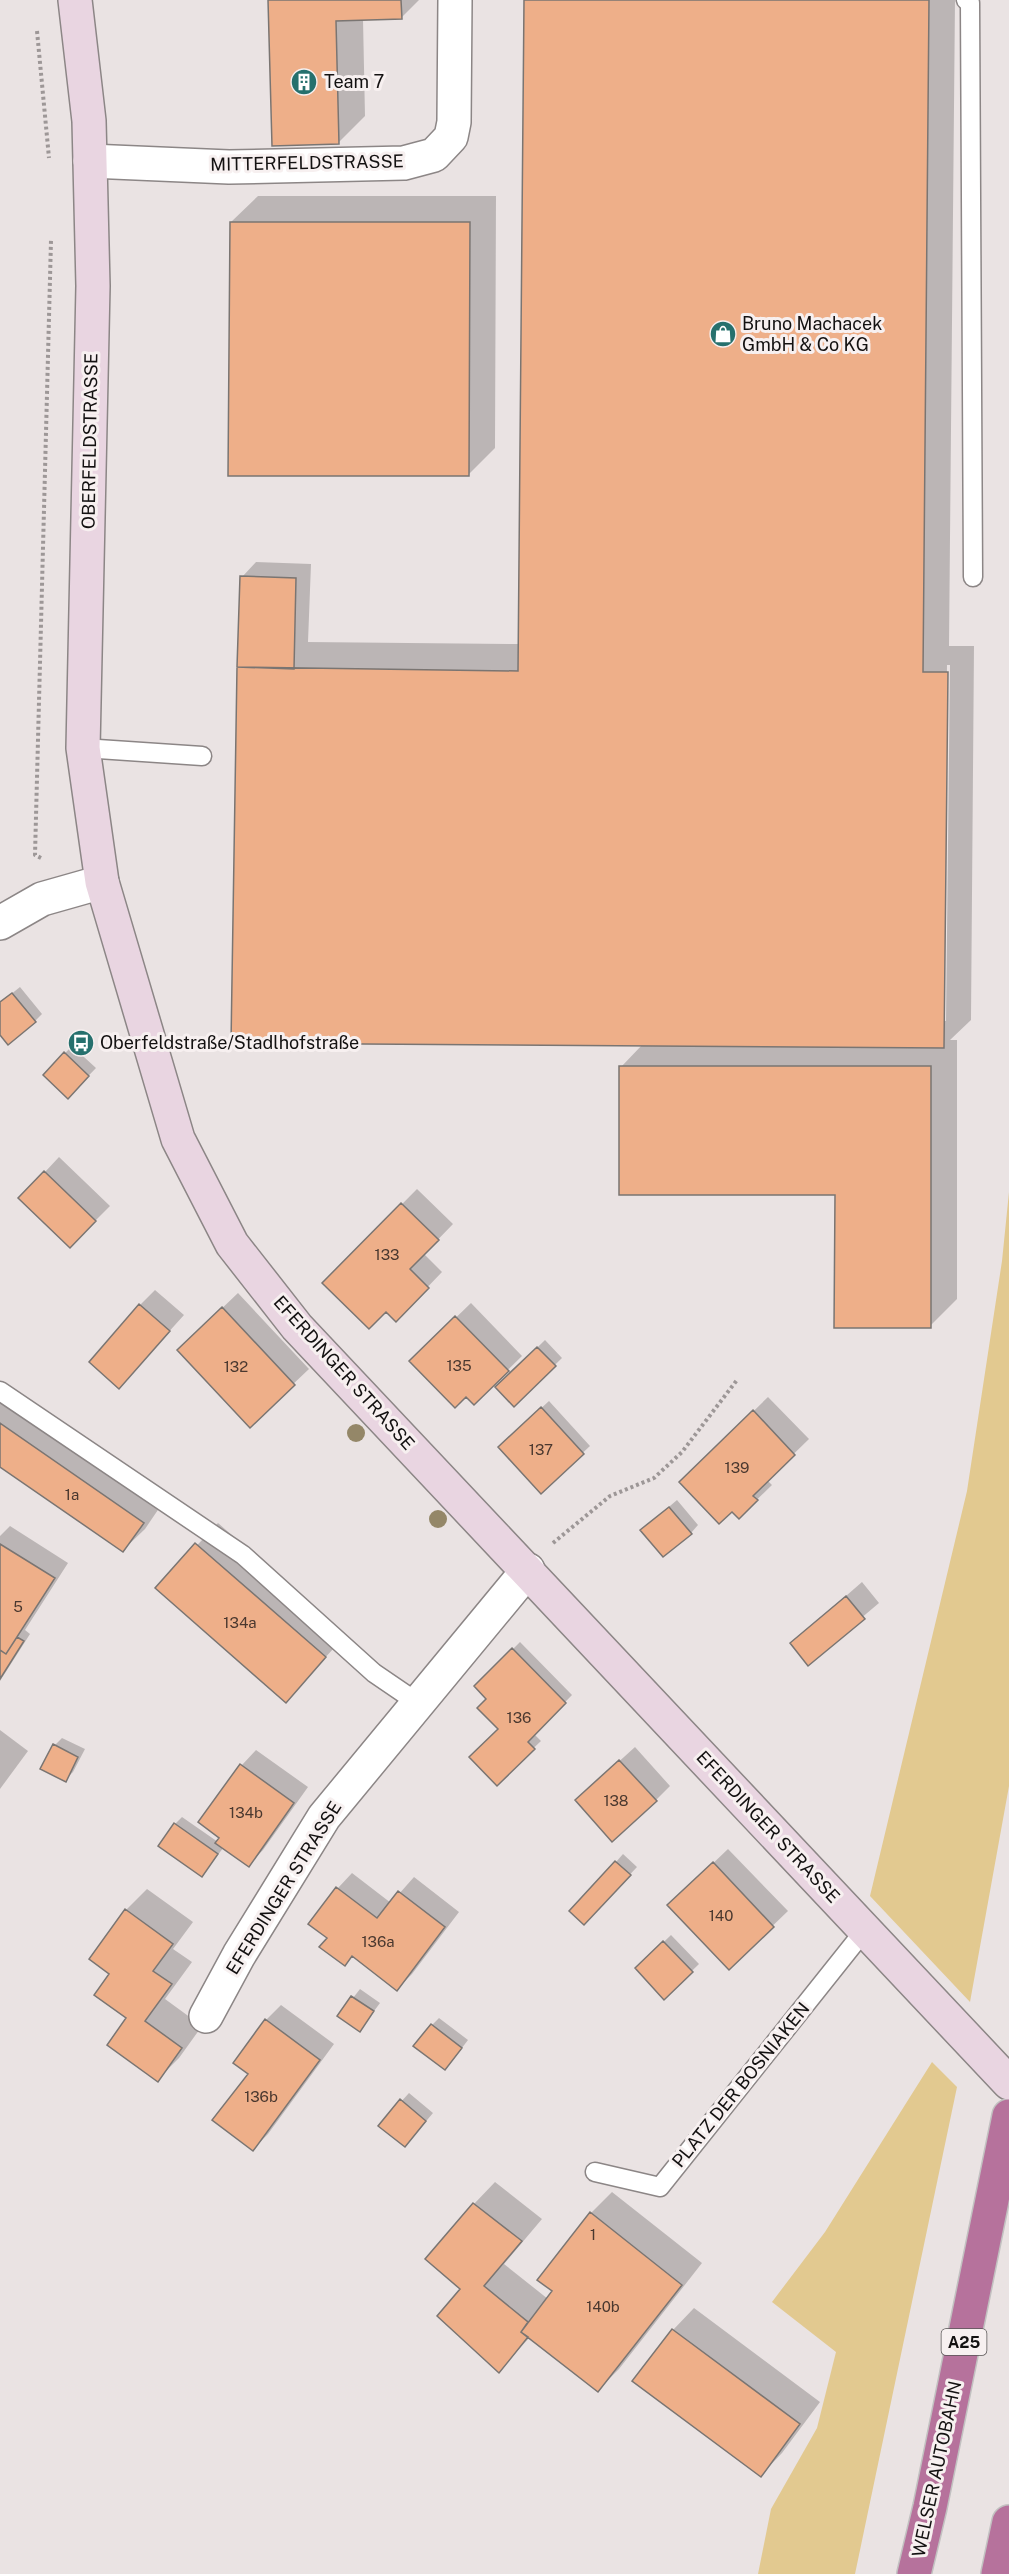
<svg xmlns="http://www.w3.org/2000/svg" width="1009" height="2574" viewBox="0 0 1009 2574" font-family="'Public Sans',sans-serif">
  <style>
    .green { fill: #e2c990 }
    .shadow { fill: #0003; fill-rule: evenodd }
    .building { fill: #eeaf89; stroke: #7a7572; stroke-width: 1.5 }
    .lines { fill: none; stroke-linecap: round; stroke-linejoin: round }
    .service-casing { stroke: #8c8686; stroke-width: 21 }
    .minor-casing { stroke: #8c8686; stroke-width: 36 }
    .tertiary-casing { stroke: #8c8686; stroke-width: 36 }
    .secondary-casing { stroke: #8c8686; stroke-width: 36 }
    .motorway-casing { stroke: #c2c1c1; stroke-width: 36 }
    .path { stroke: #9d9797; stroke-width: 4; stroke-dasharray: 3 3; stroke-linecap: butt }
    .service { stroke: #fff; stroke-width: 18 }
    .minor { stroke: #fff; stroke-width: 33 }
    .tertiary { stroke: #fff; stroke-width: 33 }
    .secondary { stroke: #e9d5e1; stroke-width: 33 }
    .motorway { stroke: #b6729c; stroke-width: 33 }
    .tree { fill: #948768 }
    .labels { text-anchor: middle; stroke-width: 6; stroke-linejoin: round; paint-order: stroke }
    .number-label { font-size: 15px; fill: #4a382f }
    .shield { fill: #f7f0f0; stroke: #575454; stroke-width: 1.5 }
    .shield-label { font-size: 16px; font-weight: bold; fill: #131111 }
    .poi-label { font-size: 18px; fill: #131111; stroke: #f7f0f0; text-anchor: start }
    .street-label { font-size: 18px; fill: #131111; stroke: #f7f0f0 }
  </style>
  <rect width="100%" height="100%" fill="#eae3e3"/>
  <!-- green -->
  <path class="green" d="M1009 1192V1786L970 2002 870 1896 967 1491 1002 1261Z
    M932 2062 957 2087 855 2574H758L771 2509 817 2428 836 2352 772 2302 825 2232Z"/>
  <!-- shadow -->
  <path class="shadow" d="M269 0H419L401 18 363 19 365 116 339 142Z
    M525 0H955L949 646H974L971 1020 950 1040H957V1299L930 1326 836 1193 621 1067 643 1044 233 1041 242 577 256 562 311 564 308 642 520 644ZM947 665H950L946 1021H943Z
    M258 196H496L495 448 468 475 231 222Z
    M20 987 42 1014 35 1021 0 1033V1003Z
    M72 1046 96 1068 68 1097 45 1074Z
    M59 1157 110 1206 70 1246 45 1172Z
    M417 1189 453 1224 424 1254 442 1272 396 1320 386 1310 324 1283Z
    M155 1290 184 1315 119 1387 140 1305Z
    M238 1293 309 1369 250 1425 194 1335Z
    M471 1303 522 1356 474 1403 466 1395 411 1361Z
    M545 1340 562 1358 514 1405 497 1387Z
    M0 1387 164 1501 145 1529 123 1550 0 1465Z
    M768 1397 809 1439 767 1480 772 1485 739 1517 732 1510 681 1482Z
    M549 1401 590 1446 541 1492 507 1440Z
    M677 1500 698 1525 691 1533 650 1523Z
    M218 1523 346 1635 286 1700 157 1588Z
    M10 1526 68 1563 25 1630 30 1634 0 1681V1536Z
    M862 1582 879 1603 808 1663 792 1643Z
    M520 1642 572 1695 534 1734 541 1741 497 1783 500 1729 488 1699 476 1686Z
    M0 1730 28 1751 0 1789Z
    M62 1738 85 1749 73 1772 65 1780 55 1745Z
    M635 1747 670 1786 656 1800 592 1786Z
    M256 1750 308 1787 263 1850 248 1865 224 1847 202 1875 175 1824 182 1817 218 1842 242 1765Z
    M728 1849 788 1911 729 1968 684 1891Z
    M623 1854 637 1867 591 1916 616 1862Z
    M352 1873 391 1903 414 1877 459 1912 412 1974 397 1989 353 1956 345 1964 329 1938 310 1924 338 1888Z
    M147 1889 193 1922 173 1949 192 1962 165 1999 202 2026 179 2058 157 2080 128 2018 111 1974 126 1910Z
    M671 1935 699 1964 664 1998 637 1968Z
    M360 1989 380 2003 360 2030 339 2016Z
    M281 2005 334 2044 268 2134 253 2149 250 2073 266 2020Z
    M439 2018 468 2040 452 2061 432 2025Z
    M409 2093 433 2113 412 2138 380 2125Z
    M495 2182 542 2219 504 2264 548 2299 554 2291 591 2213 612 2192 702 2263 619 2369 598 2390 530 2337 499 2371 462 2289 474 2204Z
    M694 2308 820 2402 782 2453 761 2475 634 2381 673 2330Z"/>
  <!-- building -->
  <path class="building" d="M268 0H401L402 19 336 21 339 144 272 146Z
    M524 0H929L923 672H948L944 1048 231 1043 237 667 518 671Z
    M230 222H470L469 476H228Z
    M240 576 296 578 294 669 237 667Z
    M12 993 36 1022 8 1045 0 1035V1002Z
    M64 1052 89 1076 68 1099 43 1075Z
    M619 1066H931V1328H834L835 1195H619Z
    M44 1171 96 1221 70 1248 18 1198Z
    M401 1203 439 1240 410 1269 429 1288 396 1322 386 1312 369 1329 322 1283Z
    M139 1304 170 1331 119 1389 89 1362Z
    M222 1307 295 1385 250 1428 177 1350Z
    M455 1316 509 1371 474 1405 466 1397 455 1408 409 1361Z
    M537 1347 556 1366 514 1407 495 1387Z
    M541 1407 584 1454 541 1494 498 1447Z
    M753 1410 795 1455 753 1496 758 1500 739 1519 732 1512 719 1524 679 1482Z
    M0 1423 144 1523 123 1552 0 1467Z
    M669 1507 692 1534 663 1557 640 1530Z
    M195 1543 326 1657 286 1703 155 1588Z
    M0 1544 55 1578 6 1654 0 1650Z
    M846 1596 865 1619 808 1666 790 1643Z
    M17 1637 24 1641 0 1679V1650L6 1654Z
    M512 1648 566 1703 528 1742 535 1749 497 1786 469 1757 498 1729 477 1708 486 1699 474 1686Z
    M53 1744 78 1757 66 1782 40 1769Z
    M619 1760 657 1801 612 1842 575 1800Z
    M240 1764 294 1803 249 1867 215 1843 219 1838 198 1822Z
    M174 1823 218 1854 202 1877 158 1846Z
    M615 1861 631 1875 584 1925 569 1911Z
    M713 1862 774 1927 729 1970 667 1905Z
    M336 1887 377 1918 398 1891 445 1927 397 1991 352 1956 345 1966 319 1947 327 1938 308 1924Z
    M125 1909 173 1944 153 1971 172 1984 145 2021 182 2048 158 2082 107 2045 126 2018 94 1995 109 1974 89 1959Z
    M663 1941 693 1972 664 2000 635 1968Z
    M351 1996 374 2011 360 2032 337 2016Z
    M265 2019 320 2060 253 2151 212 2120 248 2074 233 2063Z
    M431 2024 462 2048 445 2070 413 2046Z
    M400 2099 426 2121 405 2147 378 2126Z
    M473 2203 522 2241 484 2286 528 2322 521 2332 528 2337 499 2373 437 2316 460 2289 425 2259Z
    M590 2212 682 2285 598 2392 521 2332 552 2291 537 2280Z
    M672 2329 800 2424 761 2477 632 2381Z"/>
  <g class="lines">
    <defs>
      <path id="service" d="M966 0 970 3 973 577
        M83 748 202 756
        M0 1391 243 1555 374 1673 418 1703
        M595 2172 660 2187 864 1931"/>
      <path id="minor" d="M90 161 229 167 404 163 434 155 451 137 454 122 455 0
        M206 2016 239 1955 324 1817 528 1570"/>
      <path id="tertiary" d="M0 923 42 899 102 882"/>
      <path id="secondary" d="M75 0 89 121 93 286 83 748 102 882 178 1139 232 1244 297 1327 1009 2083"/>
      <path id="motorway" d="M914 2574 930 2507 1009 2116
        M998 2574 1009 2522"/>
    </defs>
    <!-- service casing -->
    <use href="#service" class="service-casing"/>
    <!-- minor casing -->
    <use href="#minor" class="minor-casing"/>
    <!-- tertiary casing -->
    <use href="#tertiary" class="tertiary-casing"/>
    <!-- secondary casing -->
    <use href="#secondary" class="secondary-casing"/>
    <!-- motorway casing -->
    <use href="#motorway" class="motorway-casing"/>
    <!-- path -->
    <path class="path" d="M37 31 49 158
      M41 858 35 855 51 240
      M553 1543 610 1496 654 1478 682 1452 737 1380"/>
    <!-- service -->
    <use href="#service" class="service"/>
    <!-- minor -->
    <use href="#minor" class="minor"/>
    <!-- tertiary -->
    <use href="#tertiary" class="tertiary"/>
    <!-- secondary -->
    <use href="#secondary" class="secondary"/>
    <!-- motorway -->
    <use href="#motorway" class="motorway"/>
  </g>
  <!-- trees -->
  <g class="tree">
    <circle cx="356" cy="1433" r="9"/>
    <circle cx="438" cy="1519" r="9"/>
  </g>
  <!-- icons -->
  <defs>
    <symbol id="building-disc" viewBox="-11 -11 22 22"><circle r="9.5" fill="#26706d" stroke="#f7f0f0"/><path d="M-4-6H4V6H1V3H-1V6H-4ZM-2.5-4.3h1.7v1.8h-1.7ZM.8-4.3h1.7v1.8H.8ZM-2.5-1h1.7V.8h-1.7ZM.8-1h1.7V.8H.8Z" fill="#fff"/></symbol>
    <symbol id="shop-disc" viewBox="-11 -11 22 22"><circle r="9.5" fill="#26706d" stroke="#f7f0f0"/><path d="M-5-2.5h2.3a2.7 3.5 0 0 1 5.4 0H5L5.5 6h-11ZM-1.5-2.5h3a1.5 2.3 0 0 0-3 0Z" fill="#fff"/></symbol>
    <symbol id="bus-disc" viewBox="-11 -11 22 22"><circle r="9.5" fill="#26706d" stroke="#f7f0f0"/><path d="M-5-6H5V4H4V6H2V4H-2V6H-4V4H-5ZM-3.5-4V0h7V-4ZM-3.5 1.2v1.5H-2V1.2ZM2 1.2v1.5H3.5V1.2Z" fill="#fff"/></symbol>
  </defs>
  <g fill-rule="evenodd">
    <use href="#building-disc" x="289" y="67" width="30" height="30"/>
    <use href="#shop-disc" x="708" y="319" width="30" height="30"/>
    <use href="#bus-disc" x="66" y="1028" width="30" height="30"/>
  </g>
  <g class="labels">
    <!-- number labels -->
    <g class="number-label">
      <text x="387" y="1260">133</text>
      <text x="459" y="1371">135</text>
      <text x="236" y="1372">132</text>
      <text x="541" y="1455">137</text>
      <text x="737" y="1473">139</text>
      <text x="72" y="1500">1a</text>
      <text x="18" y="1612">5</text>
      <text x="240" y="1628">134a</text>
      <text x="519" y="1723">136</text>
      <text x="616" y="1806">138</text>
      <text x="246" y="1818">134b</text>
      <text x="721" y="1921">140</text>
      <text x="378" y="1947">136a</text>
      <text x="261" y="2102">136b</text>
      <text x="593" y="2240">1</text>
      <text x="603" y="2312">140b</text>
    </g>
    <!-- shield labels -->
    <rect class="shield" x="941.5" y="2329" width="45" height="26" rx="4.5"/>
    <g class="shield-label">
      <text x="964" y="2348">A25</text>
    </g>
    <!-- poi labels -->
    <g class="poi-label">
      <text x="324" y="88">Team 7</text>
      <text x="742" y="330">Bruno Machacek<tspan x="742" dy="21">GmbH &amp; Co KG</tspan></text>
      <text x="100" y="1049">Oberfeldstraße/Stadlhofstraße</text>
    </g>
    <!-- street labels -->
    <g class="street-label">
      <text transform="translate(307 163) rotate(-1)" y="6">MITTERFELDSTRASSE</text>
      <text transform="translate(90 441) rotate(-89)" y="6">OBERFELDSTRASSE</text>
      <text transform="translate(344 1373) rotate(48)" y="6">EFERDINGER STRASSE</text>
      <text transform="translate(768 1827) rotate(47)" y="6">EFERDINGER STRASSE</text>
      <text transform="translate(284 1888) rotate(-58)" y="6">EFERDINGER STRASSE</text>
      <text transform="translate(741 2085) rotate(-51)" y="6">PLATZ DER BOSNIAKEN</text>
      <text transform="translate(937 2469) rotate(-78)" y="6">WELSER AUTOBAHN</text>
    </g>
  </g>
</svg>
